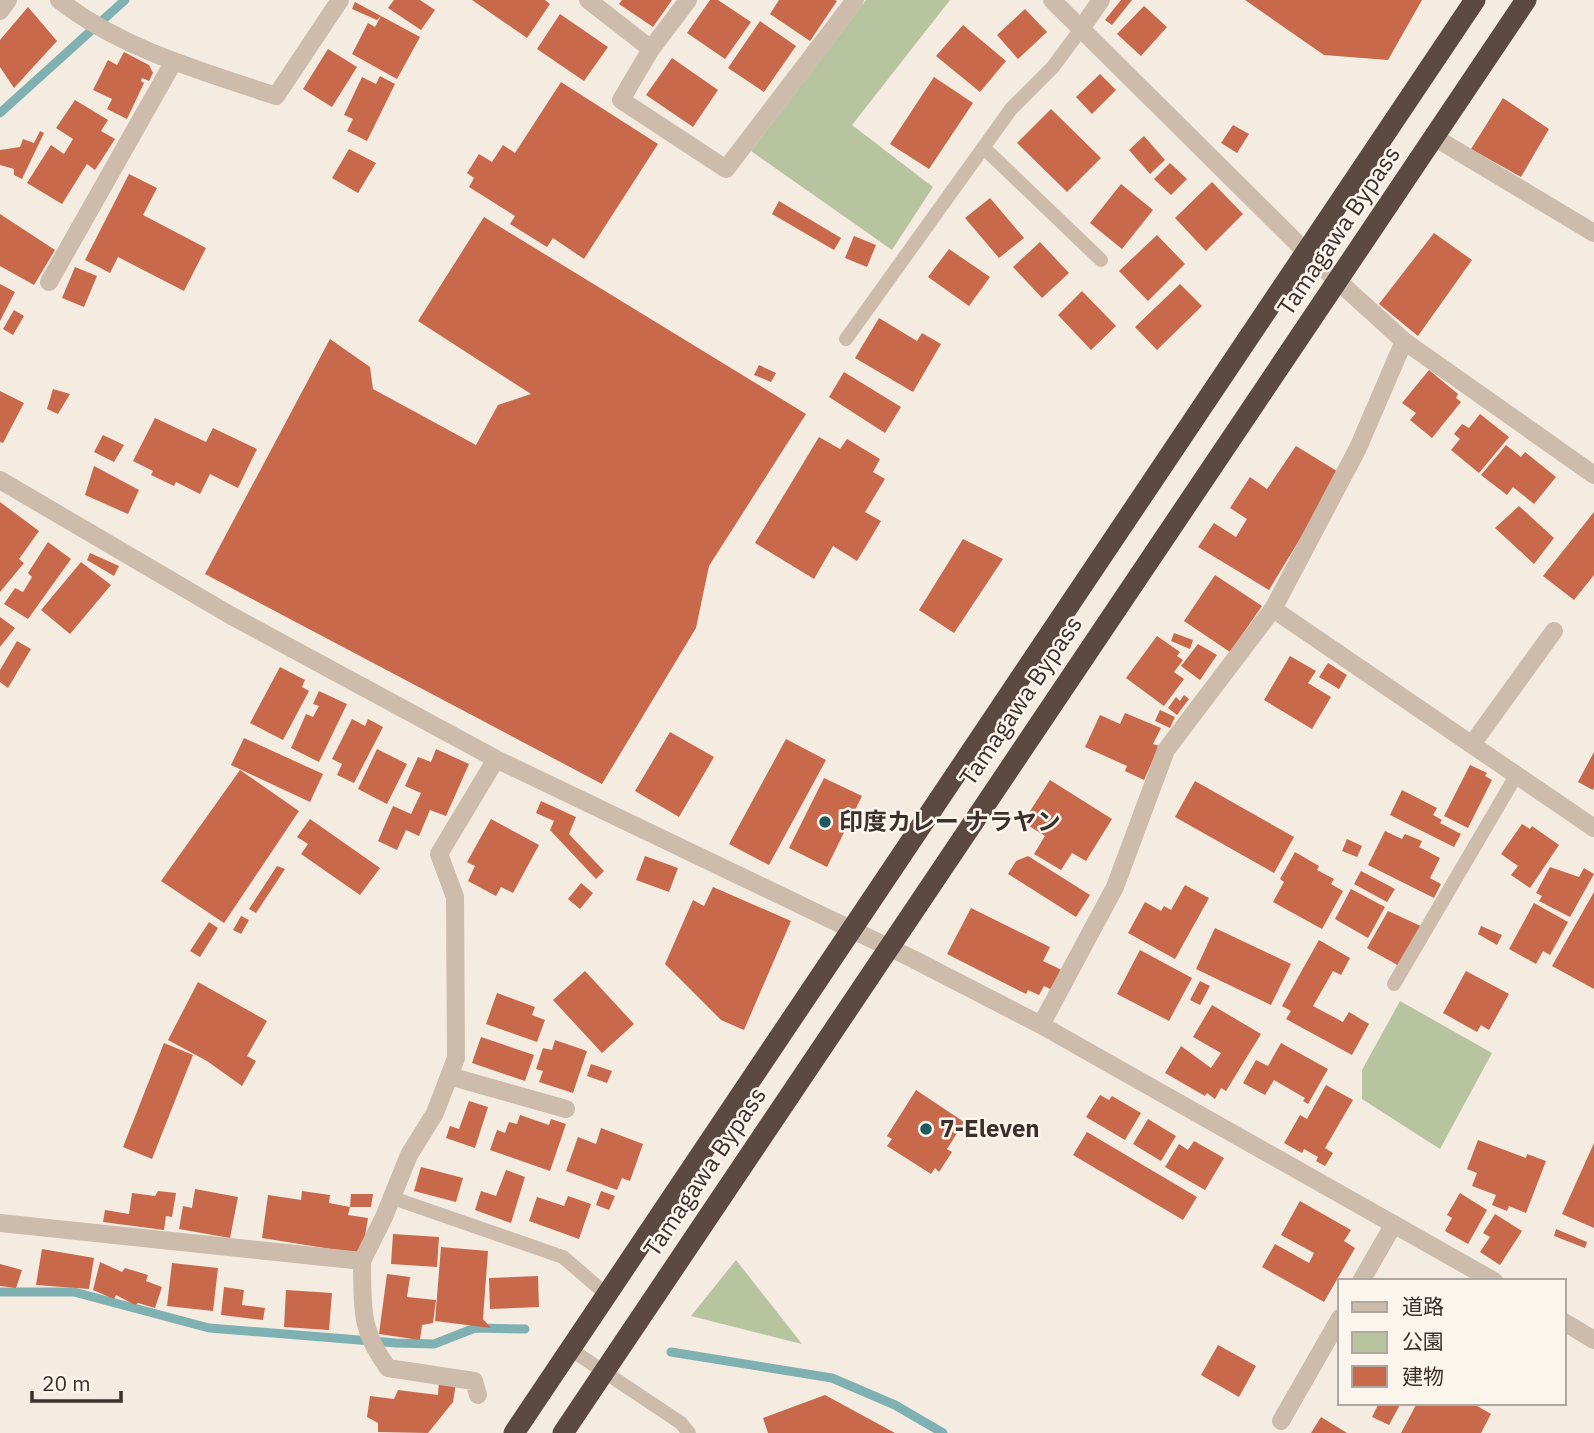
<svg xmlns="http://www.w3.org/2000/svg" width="1594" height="1433" viewBox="0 0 1594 1433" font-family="'IBM Plex Sans','Noto Sans JP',sans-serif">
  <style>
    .green { fill: #b8c4a0 }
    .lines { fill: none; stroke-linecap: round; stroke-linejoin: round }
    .stream { stroke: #7fb0b2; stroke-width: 9 }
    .building { fill: #c8694b }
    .lane { stroke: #cdbbac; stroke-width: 14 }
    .street { stroke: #cdbbac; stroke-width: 18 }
    .highway { stroke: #5c4a42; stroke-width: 21 }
    .poi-dot { fill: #1f5a5e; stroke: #fbf5ee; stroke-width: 2.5 }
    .labels { text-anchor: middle; stroke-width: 5; stroke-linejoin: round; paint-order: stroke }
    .street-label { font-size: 24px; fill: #3b302b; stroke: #fbf5ee }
    .poi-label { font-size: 24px; font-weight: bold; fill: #3b302b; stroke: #fbf5ee; text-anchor: start }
  </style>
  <rect width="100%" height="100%" fill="#f4ebe1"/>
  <!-- green -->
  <path class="green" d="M866 0H950L852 125 933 187 892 250 751 151Z
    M1400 1001 1492 1053 1440 1149 1362 1099V1070Z
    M736 1260 802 1344 691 1316Z"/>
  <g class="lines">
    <!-- stream -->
    <path class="stream" d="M0 113 125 0
      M0 1292H74L209 1328 396 1343 434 1344 475 1328 525 1329
      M671 1352 832 1378 895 1405 943 1433"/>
  </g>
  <!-- building -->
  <path class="building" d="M394 0H420L435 10 421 30 388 8Z
    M472 0H545L550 4 527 38Z
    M622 0H672L653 27 619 4Z
    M710 0H718L751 22 725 59 687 33Z
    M779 0H835L837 1 810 41 770 14Z
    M1121 0H1132L1112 25 1105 20Z
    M1245 0H1422L1388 60 1324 55Z
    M355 2 420 37 397 79 352 54 368 23 375 27 381 16 377 20 352 9Z
    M1144 6 1167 27 1141 56 1117 34Z
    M28 7 57 41 14 88 0 67V40Z
    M1025 9 1047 32 1018 59 997 35Z
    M560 14 608 47 584 81 537 49Z
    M760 21 796 46 764 92 728 68Z
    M963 25 1006 61 980 92 936 56Z
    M328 49 357 67 332 107 303 89Z
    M124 52 149 65 153 73 149 81 142 78 141 81 144 83 127 119 107 109 112 99 93 90 108 60 117 65Z
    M672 58 718 90 693 127 646 95Z
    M1100 74 1116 90 1092 114 1076 97Z
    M380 76 395 84 367 141 347 131 353 119 344 115 362 77 376 84Z
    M934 77 973 103 929 169 890 144Z
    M561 82 658 144 584 259 553 238 547 247 510 224 515 216 469 187 474 178 467 173 479 154 492 162 503 145 515 153Z
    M1503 98 1549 129 1521 177 1471 149Z
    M75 100 108 120 101 131 115 139 95 170 87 164 62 204 27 183 51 145 64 154 73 139 56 128Z
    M1051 109 1101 158 1067 192 1017 143Z
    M1233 125 1249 134 1237 153 1221 143Z
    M40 131 44 133 22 179 14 175V169L0 165V150L20 147 23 139 34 143Z
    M1144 136 1165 160 1150 174 1129 150Z
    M349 149 376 163 358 193 332 178Z
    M1170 163 1187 179 1171 195 1154 179Z
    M129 174 157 188 143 215 206 248 184 291 118 257 110 273 85 260Z
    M1212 182 1243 214 1206 251 1175 218Z
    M1121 184 1153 210 1122 249 1090 223Z
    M990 198 1024 238 999 258 965 218Z
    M779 201 841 238 834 250 772 214Z
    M0 214 55 250 34 285 0 266Z
    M484 217 806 414 709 566 696 628 602 784 205 574 330 339 370 367 373 389 476 445 498 405 531 394 418 321Z
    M1434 233 1472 260 1418 336 1379 304Z
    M1157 235 1185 264 1148 301 1119 271Z
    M854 236 876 245 867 267 845 258Z
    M1040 242 1069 273 1042 298 1013 267Z
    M949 249 990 277 969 306 928 277Z
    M75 267 97 276 84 307 62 298Z
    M0 284 15 292 0 321Z
    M1180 284 1202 306 1157 350 1135 327Z
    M1082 291 1116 326 1091 350 1058 315Z
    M14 310 24 316 13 335 3 329Z
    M879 318 917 341 922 333 941 344 913 392 855 358Z
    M759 365 776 373 771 382 754 375Z
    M1429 370 1458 394 1456 398 1461 402 1432 438 1410 420 1416 413 1402 403Z
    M844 372 901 407 885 433 829 397Z
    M53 389 70 394 58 414 47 409Z
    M0 391 24 403 3 443 0 442Z
    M1480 414 1509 437 1479 473 1451 450 1460 439 1454 434 1462 424 1469 428Z
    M155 418 206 442 213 428 257 449 238 488 210 474 200 494 176 482 174 486 151 475 153 471 133 461Z
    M103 435 124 445 114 462 94 452Z
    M819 437 840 449 847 439 880 459 873 472 885 479 865 512 881 521 857 561 833 546 814 579 755 543Z
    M1506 445 1521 457 1525 452 1556 477 1534 504 1513 487 1507 495 1481 475Z
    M1296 446 1340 473 1269 590 1198 547 1214 523 1236 537 1247 519 1230 508 1250 477 1267 489Z
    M94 466 139 490 128 514 85 495Z
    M0 502 39 531 19 559 24 563 0 592Z
    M1519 506 1554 538 1534 564 1495 528Z
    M1594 512V575L1574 600 1543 576Z
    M963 539 1003 559 954 633 919 610Z
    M48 542 71 559 28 619 4 604 15 588 23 592 32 577 28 573Z
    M90 553 119 566 114 576 87 560Z
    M81 562 111 585 70 634 41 610Z
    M1215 575 1262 606 1230 652 1184 621Z
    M0 617 15 628 0 647Z
    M1174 633 1193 640 1190 649 1171 641Z
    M1157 636 1180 652 1177 656 1183 660 1174 672 1184 679 1164 706 1126 678Z
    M17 641 31 649 8 688 0 682V670Z
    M1198 644 1217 655 1200 680 1181 666Z
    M1290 656 1316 671 1308 683 1331 697 1312 729 1264 700Z
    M1328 663 1347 675 1339 689 1319 677Z
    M280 667 305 680 302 687 309 691 283 740 250 723Z
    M319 691 347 704 319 762 291 748 306 714 313 717 319 706 313 704Z
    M1184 695 1189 699 1177 715 1168 708 1176 697 1180 701Z
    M1160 710 1175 717 1170 728 1155 721Z
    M1125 713 1161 728 1153 744 1159 746 1144 780 1125 771 1127 766 1085 747 1100 715 1120 724Z
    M352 719 365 726 368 719 383 727 354 783 337 775 342 764 332 759Z
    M670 732 714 757 679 817 635 791Z
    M244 738 323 774 310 802 231 765Z
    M786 739 826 760 769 865 729 844Z
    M377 749 407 764 387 804 358 789Z
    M436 749 469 764 446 816 430 810 419 836 406 830 397 850 378 841 393 806 411 814 421 793 405 786 418 757 431 762Z
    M1594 752V787L1593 790 1578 782Z
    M1470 765 1487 773 1485 776 1492 780 1468 828 1444 816Z
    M240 770 299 811 224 923 161 881Z
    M824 778 862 796 827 867 789 848Z
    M1050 780 1112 819 1086 861 1072 853 1061 870 1034 854 1045 836 1023 822Z
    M1195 781 1294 837 1274 873 1175 817Z
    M1402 790 1437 808 1433 815 1442 820 1440 823 1461 834 1454 847 1390 815Z
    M541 801 576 817 569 834 604 871 596 879 550 830 554 821 536 813Z
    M310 819 380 868 360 895 301 854 308 844 297 837Z
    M491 819 539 845 513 893 501 887 496 896 468 881 475 866 467 862Z
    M1522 824 1530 829 1532 826 1559 845 1530 888 1511 875 1518 866 1501 854Z
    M1385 831 1402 839 1405 834 1422 841 1419 847 1440 858 1430 878 1441 884 1434 898 1368 865Z
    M1347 839 1362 846 1357 857 1342 851Z
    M1295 852 1319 866 1317 870 1334 879 1331 884 1343 891 1322 929 1273 902 1284 882 1280 879Z
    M645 856 678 868 669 892 636 880Z
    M1028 856 1090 895 1076 917 1008 874 1016 861Z
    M277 866 285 869 256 913 249 909Z
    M1550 867 1579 877 1584 868 1594 874 1570 917 1539 901 1542 896 1536 893Z
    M1361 871 1395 889 1387 902 1354 884Z
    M581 883 593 893 580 909 568 899Z
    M1185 885 1209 898 1175 959 1128 933 1145 902 1161 911 1164 906 1171 910Z
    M713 887 791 921 744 1030 721 1020 665 964 693 900 704 906Z
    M1351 889 1385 907 1368 938 1335 919Z
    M1594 892V989L1552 966Z
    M1534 903 1568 922 1550 955 1543 951 1536 964 1509 949Z
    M971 908 1050 947 1043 961 1068 973 1058 993 1044 986 1039 995 1028 990 1026 994 947 954Z
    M1388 911 1423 927 1401 967 1367 948Z
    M241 916 249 920 241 934 233 930Z
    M209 922 218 928 200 957 190 951Z
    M1481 926 1502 935 1497 945 1478 934Z
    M1215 928 1291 964 1271 1005 1196 969Z
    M1319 940 1350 958 1341 975 1333 971 1313 1006 1343 1022 1349 1012 1369 1024 1352 1055 1286 1019 1291 1011 1282 1006Z
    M1140 950 1192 978 1169 1021 1117 994Z
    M585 971 634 1024 602 1053 553 1000Z
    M1466 971 1509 994 1489 1030 1481 1025 1477 1032 1443 1013Z
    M1200 981 1210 986 1200 1005 1190 1000Z
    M198 982 267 1021 247 1056 256 1061 242 1086 207 1061 168 1040Z
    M497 993 535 1007 532 1015 545 1020 537 1042 486 1024Z
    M1212 1005 1261 1034 1226 1091 1221 1088 1215 1099 1207 1093 1205 1096 1165 1073 1181 1046 1211 1068 1221 1053 1193 1037Z
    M481 1037 534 1055 525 1081 472 1063Z
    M555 1040 587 1051 573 1093 539 1082 543 1071 536 1069 543 1048 552 1050Z
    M164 1043 193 1055 152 1159 123 1147Z
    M1281 1043 1328 1069 1308 1104 1303 1101 1305 1098 1274 1080 1265 1095 1243 1083 1256 1060 1268 1066Z
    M591 1064 612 1071 607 1083 587 1076Z
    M1326 1085 1353 1100 1325 1148 1333 1153 1325 1166 1316 1161 1318 1157 1304 1149 1302 1153 1284 1143 1300 1115 1307 1119Z
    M916 1090 964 1122 947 1149 952 1152 939 1172 935 1168 931 1174 887 1146 892 1139 887 1136Z
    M1100 1095 1109 1100 1112 1096 1141 1113 1125 1140 1086 1117Z
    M469 1101 488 1107 475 1148 446 1138 450 1126 459 1129Z
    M520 1115 549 1125 551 1119 566 1124 550 1171 490 1150 497 1130 505 1133 509 1122 517 1124Z
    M1148 1119 1176 1136 1161 1161 1133 1144Z
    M601 1128 643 1144 630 1181 622 1178 617 1190 566 1171 578 1137 596 1144Z
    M1087 1132 1197 1197 1183 1220 1073 1155Z
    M1478 1140 1526 1158 1527 1154 1546 1161 1526 1213 1509 1206 1507 1211 1492 1205 1496 1195 1472 1186 1477 1173 1467 1169Z
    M1194 1141 1224 1158 1205 1190 1165 1167 1179 1144 1188 1150Z
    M1594 1143V1228L1562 1214Z
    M421 1167 463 1178 456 1202 414 1191Z
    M506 1170 525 1177 511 1223 475 1210 481 1191 496 1196Z
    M195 1189 238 1197 230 1238 179 1229 183 1206 192 1208Z
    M158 1191 176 1193 172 1217 166 1216 164 1230 103 1222 105 1210 129 1214 132 1193 155 1196Z
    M302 1191 330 1195 329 1203 350 1207 348 1215 368 1218 362 1254 262 1238 268 1195 301 1200Z
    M601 1191 615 1196 609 1210 596 1205Z
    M1460 1193 1487 1210 1468 1244 1445 1231 1452 1218 1447 1215Z
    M351 1194H373L371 1207H350Z
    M568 1196 591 1204 579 1239 529 1221 537 1197 564 1206Z
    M1300 1201 1351 1230 1344 1241 1355 1248 1324 1302 1262 1267 1275 1244 1309 1263 1314 1253 1281 1235Z
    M1495 1214 1522 1231 1500 1265 1480 1252 1490 1237 1483 1233Z
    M1556 1229 1587 1242 1585 1248 1554 1236Z
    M393 1234 439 1237 437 1267 391 1264Z
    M441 1247 488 1251 483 1319 491 1328 435 1321Z
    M42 1249 94 1258 89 1289 36 1285Z
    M100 1262 122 1272 125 1268 148 1275 146 1281 162 1287 155 1308 138 1303 135 1305 116 1295 114 1299 93 1290Z
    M172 1263 218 1268 213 1311 167 1306Z
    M0 1264 22 1270 16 1288 0 1286Z
    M387 1274 410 1277 407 1297 436 1300 433 1323 422 1325 420 1340 379 1334Z
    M538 1276 539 1307 490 1309 489 1278Z
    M224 1287 244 1290 242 1305 265 1308 263 1320 221 1315Z
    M286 1290 332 1293 329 1330 284 1327Z
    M1218 1345 1256 1366 1239 1397 1201 1375Z
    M439 1380 456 1383 453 1402 428 1433 378 1432V1423L367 1417 370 1396 394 1399 398 1390 438 1395Z
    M825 1395 895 1433H768L763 1418Z
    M1379 1403H1401L1389 1425 1372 1417Z
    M1417 1403H1472L1491 1414 1481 1433H1401Z
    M1321 1417 1347 1433H1311Z"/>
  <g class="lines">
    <!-- lane -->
    <path class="lane" d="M984 148 1101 260
      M846 339 1011 109 1053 67 1081 29
      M1394 984 1517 774
      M390 1197 563 1257 606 1294
      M570 1349 681 1423 689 1433"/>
    <!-- street -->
    <path class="street" d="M59 0C121 49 202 71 276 96L340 0
      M588 0 651 49
      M688 0 651 49 621 100 726 169 855 0
      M0 11 8 0
      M1081 29 1101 0
      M1434 137 1594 233
      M49 282 174 61
      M1404 341 1594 475
      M0 480 230 615 496 759 913 959 1041 1025 1494 1281
      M1273 609 1594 828
      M1473 743 1554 631
      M1041 1025 1115 887 1166 750 1273 609 1358 448 1404 341 1306 252 1052 0
      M449 1076 566 1109
      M0 1223 362 1261 384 1217 409 1155 435 1113 456 1058 455 897 439 854 496 759
      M362 1261C363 1307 359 1329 388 1368L474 1381 478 1395
      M1361 1281 1394 1224
      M1564 1322 1594 1340
      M1281 1421 1340 1318"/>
    <!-- highway -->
    <path class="highway" d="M514 1433 1475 0
      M563 1433 1526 0"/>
  </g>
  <!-- markers -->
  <g class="poi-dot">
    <circle cx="825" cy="822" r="7"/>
    <circle cx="926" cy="1129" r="7"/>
  </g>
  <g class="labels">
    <!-- street labels -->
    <g class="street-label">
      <text transform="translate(1339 231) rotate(-56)" y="8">Tamagawa Bypass</text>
      <text transform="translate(1021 701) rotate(-56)" y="8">Tamagawa Bypass</text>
      <text transform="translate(705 1172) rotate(-56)" y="8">Tamagawa Bypass</text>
    </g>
    <!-- poi labels -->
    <g class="poi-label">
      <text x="839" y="830">印度カレー ナラヤン</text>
      <text x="940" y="1137">7-Eleven</text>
    </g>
  </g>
  <!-- legend -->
  <rect x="1338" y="1279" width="228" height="126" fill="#fbf5ee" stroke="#aea6a0" stroke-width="2"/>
  <rect x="1352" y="1302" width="35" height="10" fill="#cdbbac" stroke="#aea6a0" stroke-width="2"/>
  <text x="1402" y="1314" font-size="21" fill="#3b302b">道路</text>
  <rect x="1352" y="1332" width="35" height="21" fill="#b8c4a0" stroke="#aea6a0" stroke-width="2"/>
  <text x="1402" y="1349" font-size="21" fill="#3b302b">公園</text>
  <rect x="1352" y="1366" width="35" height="21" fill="#c8694b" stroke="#aea6a0" stroke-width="2"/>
  <text x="1402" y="1384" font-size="21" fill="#3b302b">建物</text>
  <!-- scale -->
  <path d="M32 1391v10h89v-10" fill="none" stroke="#3b302b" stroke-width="3.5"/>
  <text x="42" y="1391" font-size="21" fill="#3b302b" stroke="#fbf5ee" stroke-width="5" paint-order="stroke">20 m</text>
</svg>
